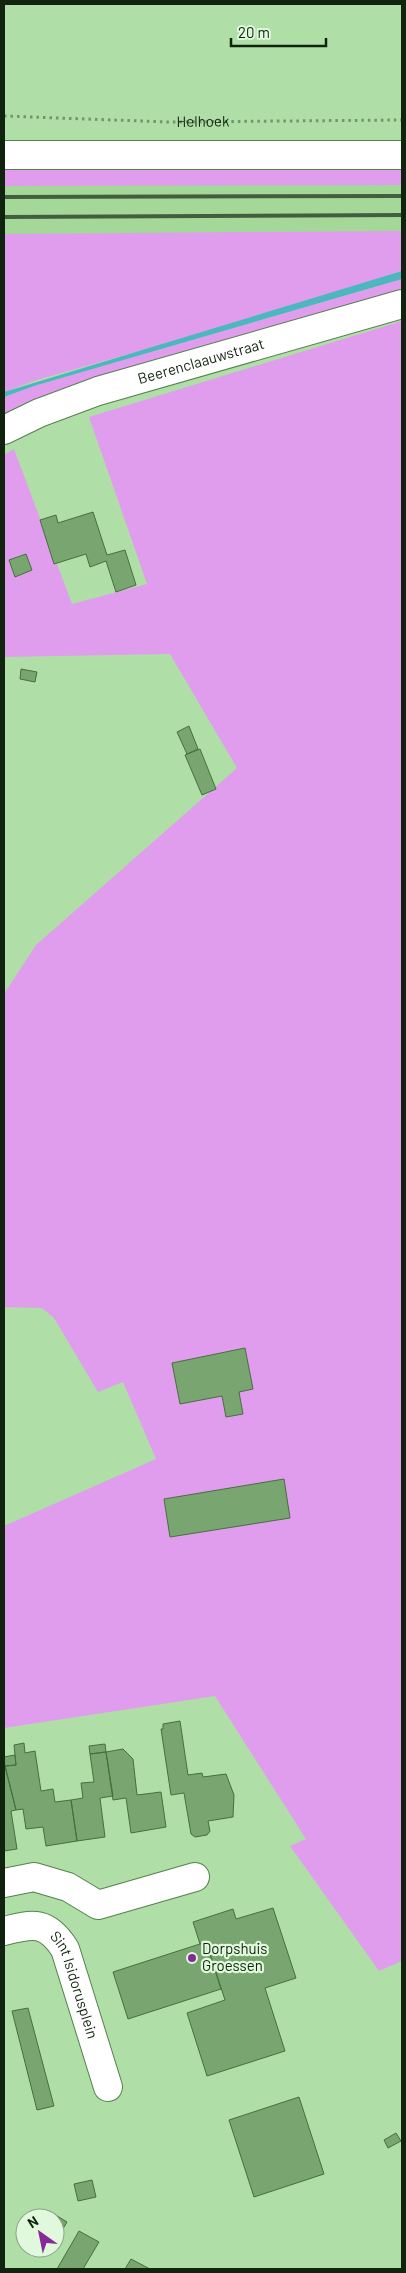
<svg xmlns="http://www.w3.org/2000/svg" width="406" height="2273" viewBox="0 0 406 2273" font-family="Barlow,sans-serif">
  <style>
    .built { fill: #a3d899 }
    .green { fill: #e09ded }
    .water { fill: #4cb7be }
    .building { fill: #78a570; stroke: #45703d }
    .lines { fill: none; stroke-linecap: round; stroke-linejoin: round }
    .minor-casing { stroke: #55814d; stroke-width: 30 }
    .path { stroke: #71966b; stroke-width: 3; stroke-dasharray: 2.5 4; stroke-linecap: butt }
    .minor { stroke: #fff; stroke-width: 28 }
    .rail { stroke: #435e3e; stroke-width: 4 }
    .poi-dot { fill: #852a96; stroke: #e0f9dc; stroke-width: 2 }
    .labels { text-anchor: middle; stroke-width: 4.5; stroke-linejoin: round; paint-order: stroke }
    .street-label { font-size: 15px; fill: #11230e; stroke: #e0f9dc }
    .poi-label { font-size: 15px; fill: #11230e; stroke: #e0f9dc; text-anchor: start }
  </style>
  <rect width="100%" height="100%" fill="#afdfa7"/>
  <!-- built -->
  <path class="built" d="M402 168V271L4 269V169Z"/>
  <!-- green -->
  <path class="green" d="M402 165V185L4 186V166Z
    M402 231V279L171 342 37 380 4 392V234Z
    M402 279V293L4 419V397L34 386Z
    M402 321V1961L379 1971 290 1846 306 1839 215 1696 4 1728V1526L156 1459 123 1382 98 1392 54 1318 42 1308 4 1307V994L36 945 237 768 170 654 4 657V455L14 449 72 604 147 584 89 417Z"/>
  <!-- water -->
  <path class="water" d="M402 271V279L34 386 4 397V392Z"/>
  <!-- building -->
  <path class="building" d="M93 512 107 555 125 550 136 585 116 592 106 561 90 567 86 554 54 564 40 520 56 515 58 523Z
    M26 554 32 570 15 577 9 560Z
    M21 669 37 672 35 682 20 679Z
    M189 726 198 749 187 754 177 732Z
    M200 749 216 789 202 795 185 755Z
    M245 1348 253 1389 239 1392 243 1414 226 1417 222 1396 180 1404 172 1363Z
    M284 1479 290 1518 170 1537 164 1499Z
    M180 1721 188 1775 202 1773 203 1777 226 1774 234 1795 233 1817 208 1821 210 1831 207 1835 195 1837 191 1834 184 1793 171 1795 161 1729H163V1724Z
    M24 1743 25 1753 35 1751 41 1791 53 1789 55 1802 71 1800 77 1841 46 1846 43 1827 26 1829 23 1809 16 1810 5 1766 16 1765 14 1745Z
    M105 1744 106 1752 90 1754 89 1746Z
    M123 1749 133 1759 137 1795 161 1792 166 1827 131 1833 126 1798 113 1800 106 1752Z
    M106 1752 113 1796 100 1798 105 1837 77 1841 71 1800 83 1798 81 1783 94 1782 90 1754Z
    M15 1755 16 1765 5 1766 16 1810 11 1811 17 1849 4 1851V1757Z
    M273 1908 296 1978 265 1988 285 2051 207 2076 187 2013 225 2000 206 1942 200 1944 193 1922 233 1909 236 1919Z
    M206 1942 221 1989 128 2019 113 1972Z
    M28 2008 54 2106 37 2110 12 2011Z
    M299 2097 324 2174 254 2197 229 2120Z
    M396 2133 401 2141 388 2148 384 2140Z
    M92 2180 96 2197 78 2201 74 2184Z
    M54 2214 67 2222 55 2242V2218H52Z
    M79 2231 99 2242 83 2269H57Z
    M131 2259 150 2269H125Z"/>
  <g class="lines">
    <defs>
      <g id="minor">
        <path d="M4 155H402"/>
        <path id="s2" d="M4 430 39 413 98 391 402 304"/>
        <path d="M4 1883 34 1877 68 1887 98 1905 195 1877"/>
        <path id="s3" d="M4 1931C34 1923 47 1921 65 1949L108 2087"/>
      </g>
    </defs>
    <!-- minor casing -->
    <use href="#minor" class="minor-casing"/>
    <!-- path -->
    <path class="path" id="s1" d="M4 116 168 122 402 120"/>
    <!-- minor -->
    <use href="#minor" class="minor"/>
    <!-- rail -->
    <path class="rail" d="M4 197 402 196
      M4 217 402 215"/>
  </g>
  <!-- markers -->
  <circle class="poi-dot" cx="192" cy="1958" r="5"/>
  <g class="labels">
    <!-- street labels -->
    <g class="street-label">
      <text dy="5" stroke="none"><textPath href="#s1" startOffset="199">Helhoek</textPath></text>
      <text dy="5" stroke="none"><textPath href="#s2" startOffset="209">Beerenclaauwstraat</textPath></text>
      <text dy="5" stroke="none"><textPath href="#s3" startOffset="108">Sint Isidorusplein</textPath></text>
    </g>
    <!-- poi labels -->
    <g class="poi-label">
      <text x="202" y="1954">Dorpshuis<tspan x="202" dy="17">Groessen</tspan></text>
    </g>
  </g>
  <!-- border -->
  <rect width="406" height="2273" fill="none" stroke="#11230e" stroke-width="10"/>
  <!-- north arrow -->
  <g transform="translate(40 2233) rotate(327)"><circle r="24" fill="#e0f9dc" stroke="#8da38a"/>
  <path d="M0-4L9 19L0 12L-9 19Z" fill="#852a96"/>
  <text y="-8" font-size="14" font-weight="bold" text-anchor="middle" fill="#11230e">N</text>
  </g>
  <!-- scale -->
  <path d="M231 38v8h95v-8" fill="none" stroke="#11230e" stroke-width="2.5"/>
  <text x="238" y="38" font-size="15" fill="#11230e" stroke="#e0f9dc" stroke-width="4" paint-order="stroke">20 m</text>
</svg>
